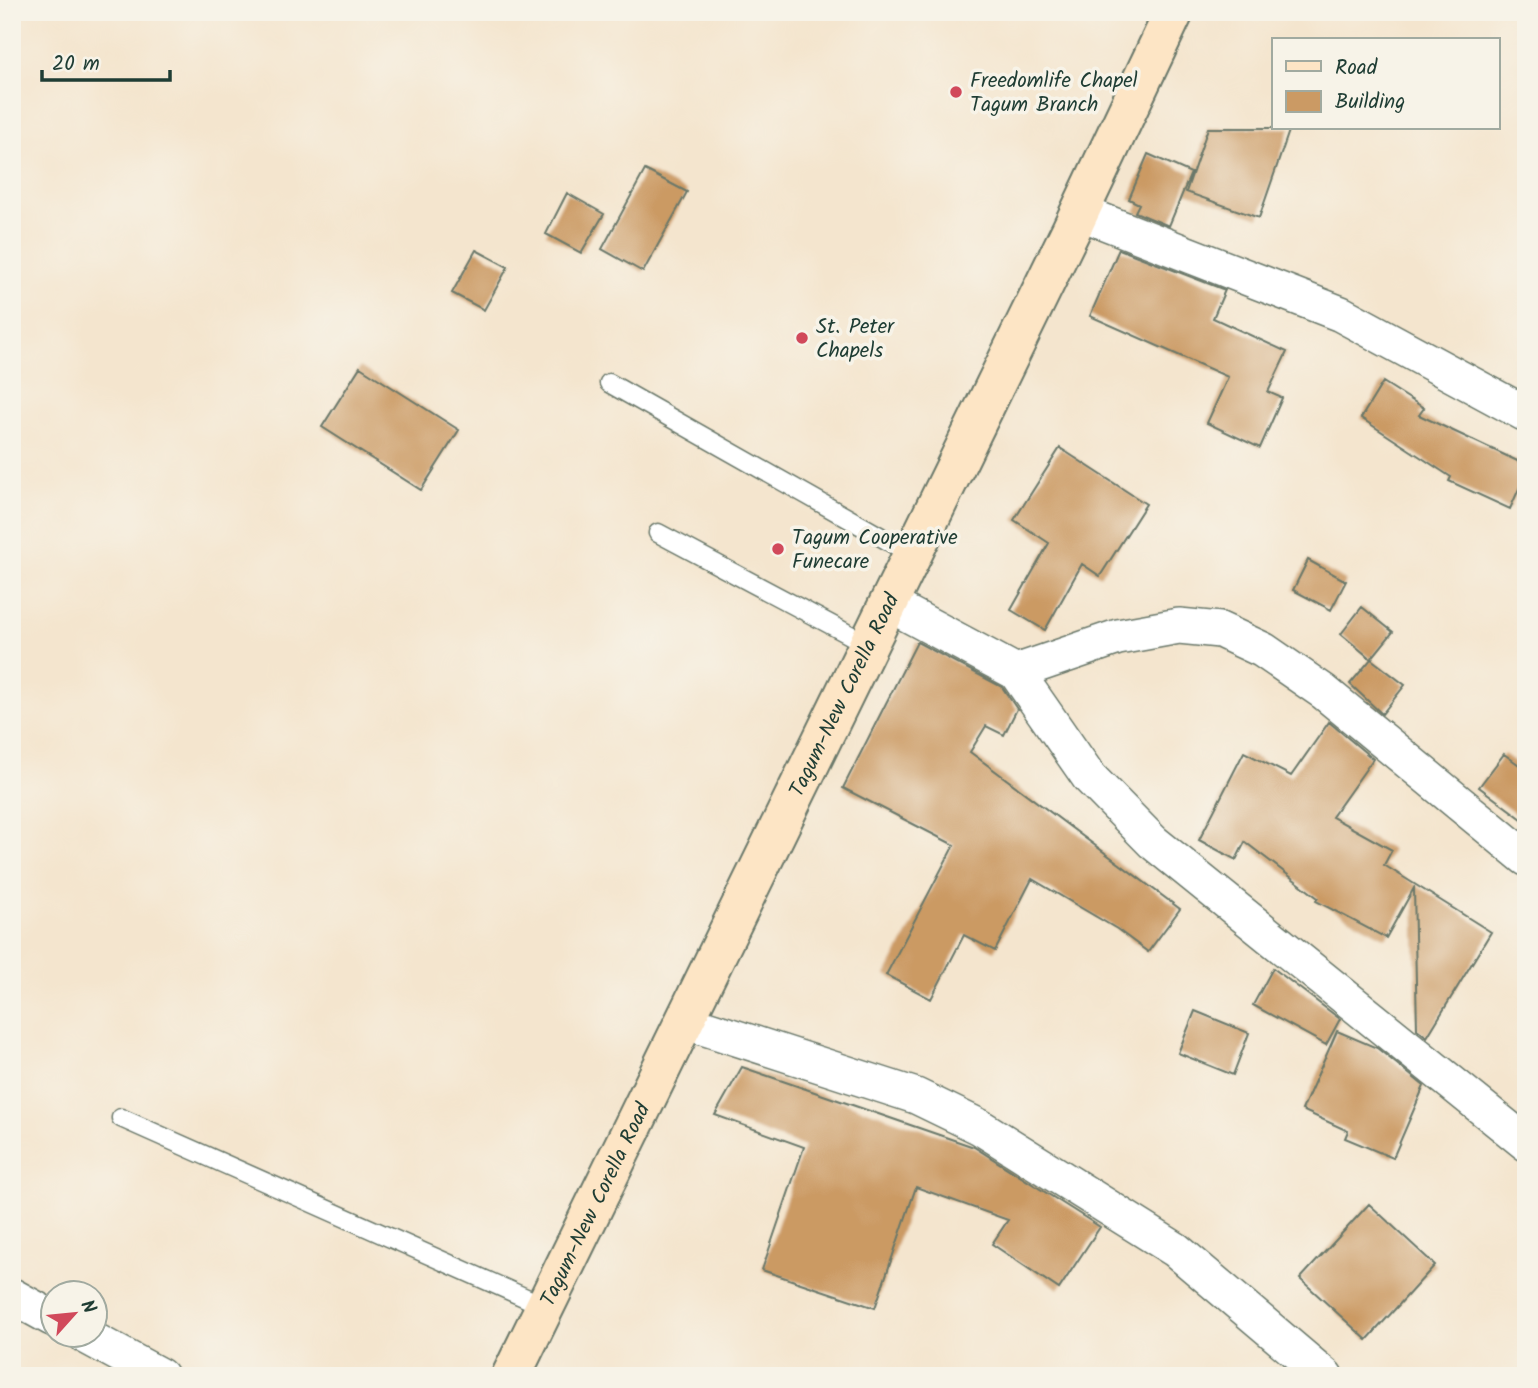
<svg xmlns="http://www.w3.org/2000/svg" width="1538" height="1388" viewBox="0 0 1538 1388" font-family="Kalam,sans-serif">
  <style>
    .building { fill: #cb9a64 }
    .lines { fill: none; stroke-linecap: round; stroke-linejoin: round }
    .service-casing { stroke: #6a786a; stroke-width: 21 }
    .minor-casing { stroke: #6a786a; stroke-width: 38 }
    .secondary-casing { stroke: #6a786a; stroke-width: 42 }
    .service { stroke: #fff; stroke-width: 18 }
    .minor { stroke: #fff; stroke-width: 35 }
    .secondary { stroke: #fde5c5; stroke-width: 38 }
    .poi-dot { fill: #d1495b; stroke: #f7f3e8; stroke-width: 2.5 }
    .labels { text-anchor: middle; stroke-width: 7; stroke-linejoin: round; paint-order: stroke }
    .poi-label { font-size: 21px; fill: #1f3d34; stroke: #f7f3e8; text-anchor: start }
    .street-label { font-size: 21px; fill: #1f3d34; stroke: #f7f3e8 }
  </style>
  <rect width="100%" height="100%" fill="#f7f3e8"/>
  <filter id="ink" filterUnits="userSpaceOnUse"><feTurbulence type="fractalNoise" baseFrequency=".0143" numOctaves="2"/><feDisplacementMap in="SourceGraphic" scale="14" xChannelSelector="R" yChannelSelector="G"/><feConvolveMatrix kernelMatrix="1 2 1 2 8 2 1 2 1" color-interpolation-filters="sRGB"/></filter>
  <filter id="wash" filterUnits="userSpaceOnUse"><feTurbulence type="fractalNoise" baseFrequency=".00686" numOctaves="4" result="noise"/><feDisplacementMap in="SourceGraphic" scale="28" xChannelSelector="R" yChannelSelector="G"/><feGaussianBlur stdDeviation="1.57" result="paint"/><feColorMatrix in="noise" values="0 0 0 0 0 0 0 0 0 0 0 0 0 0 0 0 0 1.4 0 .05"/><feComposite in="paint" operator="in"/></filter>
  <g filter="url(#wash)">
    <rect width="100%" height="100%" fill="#f4e5ce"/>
    <g id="blocks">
      <!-- building -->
      <path class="building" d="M1208 128H1290L1259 218 1186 192Z
        M1148 154 1191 173 1169 226 1135 212 1139 204 1129 199Z
        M645 170 687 192 643 272 602 249Z
        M567 193 604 214 581 253 546 234Z
        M1119 249 1225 290 1213 318 1287 352 1268 392 1282 398 1260 448 1207 423 1228 377 1090 316Z
        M476 250 508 267 484 310 452 293Z
        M360 367 459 430 421 490 322 427Z
        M1383 382 1424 408 1419 415 1526 465V473L1510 509 1449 481 1451 477 1361 418Z
        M1060 448 1146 504 1100 576 1082 564 1045 630 1011 610 1049 543 1014 520Z
        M1308 560 1346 581 1331 610 1293 590Z
        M1362 607 1393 632 1371 659 1341 634Z
        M917 642 1002 687 1017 709 1004 735 986 726 970 752 1180 909 1148 952 1117 929 1032 879 995 951 964 935 931 999 886 975 954 845 843 788Z
        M1371 659 1405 685 1382 714 1350 684Z
        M1329 722 1373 759 1332 817 1392 850 1384 865 1491 932 1427 1037 1417 1029 1414 888 1386 938 1316 901 1318 898 1245 842 1236 860 1199 840 1244 752 1291 776Z
        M1504 754 1526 770V822L1479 787Z
        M1273 968 1340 1019 1326 1045 1253 1005Z
        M1195 1011 1249 1033 1233 1075 1178 1053Z
        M1337 1031 1377 1048 1424 1086 1393 1158 1345 1138 1348 1131 1302 1110Z
        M742 1067 974 1147 1100 1227 1059 1289 992 1244 1008 1220 916 1187 875 1308 762 1270 804 1147 715 1115Z
        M1369 1204 1435 1265 1367 1340 1300 1279Z"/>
    </g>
  </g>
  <g filter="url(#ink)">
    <use href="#blocks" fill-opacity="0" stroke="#6a786a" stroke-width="2"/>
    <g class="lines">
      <defs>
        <path id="service" d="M609 383 913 555
          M658 533 869 645
          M121 1118 544 1306"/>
        <path id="minor" d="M1079 212 1341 314 1526 414
          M889 604 1016 672 1089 777 1153 842 1526 1143
          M1016 672 1118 637 1179 626 1220 630 1263 650 1324 692 1526 858
          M684 1021 916 1096 980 1127 1176 1250 1325 1376
          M12 1296 52 1318
          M86 1336 160 1376"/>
        <g id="secondary">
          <path id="s1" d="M511 1376 1071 230 1174 12"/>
        </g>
      </defs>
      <!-- service casing -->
      <use href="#service" class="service-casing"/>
      <!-- minor casing -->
      <use href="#minor" class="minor-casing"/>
      <!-- secondary casing -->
      <use href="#secondary" class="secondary-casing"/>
      <!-- service -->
      <use href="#service" class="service"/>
      <!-- minor -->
      <use href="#minor" class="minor"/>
      <!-- secondary -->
      <use href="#secondary" class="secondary"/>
    </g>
  </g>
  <!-- markers -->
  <g class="poi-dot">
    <circle cx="956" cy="92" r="7"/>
    <circle cx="802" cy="338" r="7"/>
    <circle cx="778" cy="549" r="7"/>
  </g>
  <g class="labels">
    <!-- poi labels -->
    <g class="poi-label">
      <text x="970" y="87">Freedomlife Chapel<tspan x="970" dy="24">Tagum Branch</tspan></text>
      <text x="816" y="333">St. Peter<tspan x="816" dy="24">Chapels</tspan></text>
      <text x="792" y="544">Tagum Cooperative<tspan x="792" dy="24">Funecare</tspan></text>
    </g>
    <!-- street labels -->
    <g class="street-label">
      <text dy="7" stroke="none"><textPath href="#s1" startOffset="758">Tagum-New Corella Road</textPath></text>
      <text dy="7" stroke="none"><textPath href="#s1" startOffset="191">Tagum-New Corella Road</textPath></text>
    </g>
  </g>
  <!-- margin -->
  <rect width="1538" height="1388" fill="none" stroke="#f7f3e8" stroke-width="42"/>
  <!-- legend -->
  <rect x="1272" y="38" width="228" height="91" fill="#f7f3e8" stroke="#a1aaa0" stroke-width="2"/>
  <rect x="1286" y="61" width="35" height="10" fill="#fde5c5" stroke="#a1aaa0" stroke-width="2"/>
  <text x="1335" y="74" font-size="21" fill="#1f3d34">Road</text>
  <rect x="1286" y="91" width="35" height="21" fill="#cb9a64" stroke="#a1aaa0" stroke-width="2"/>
  <text x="1335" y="108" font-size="21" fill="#1f3d34">Building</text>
  <!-- north arrow -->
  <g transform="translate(74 1314) rotate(63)"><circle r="33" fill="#f7f3e8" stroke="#a1aaa0" stroke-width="2"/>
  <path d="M0-5L12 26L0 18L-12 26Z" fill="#d1495b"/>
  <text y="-10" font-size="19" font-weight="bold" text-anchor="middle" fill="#1f3d34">N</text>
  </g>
  <!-- scale -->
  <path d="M42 70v10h128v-10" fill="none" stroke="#1f3d34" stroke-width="3.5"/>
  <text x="52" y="70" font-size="21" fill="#1f3d34" stroke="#f7f3e8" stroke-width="5" paint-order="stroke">20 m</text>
</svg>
